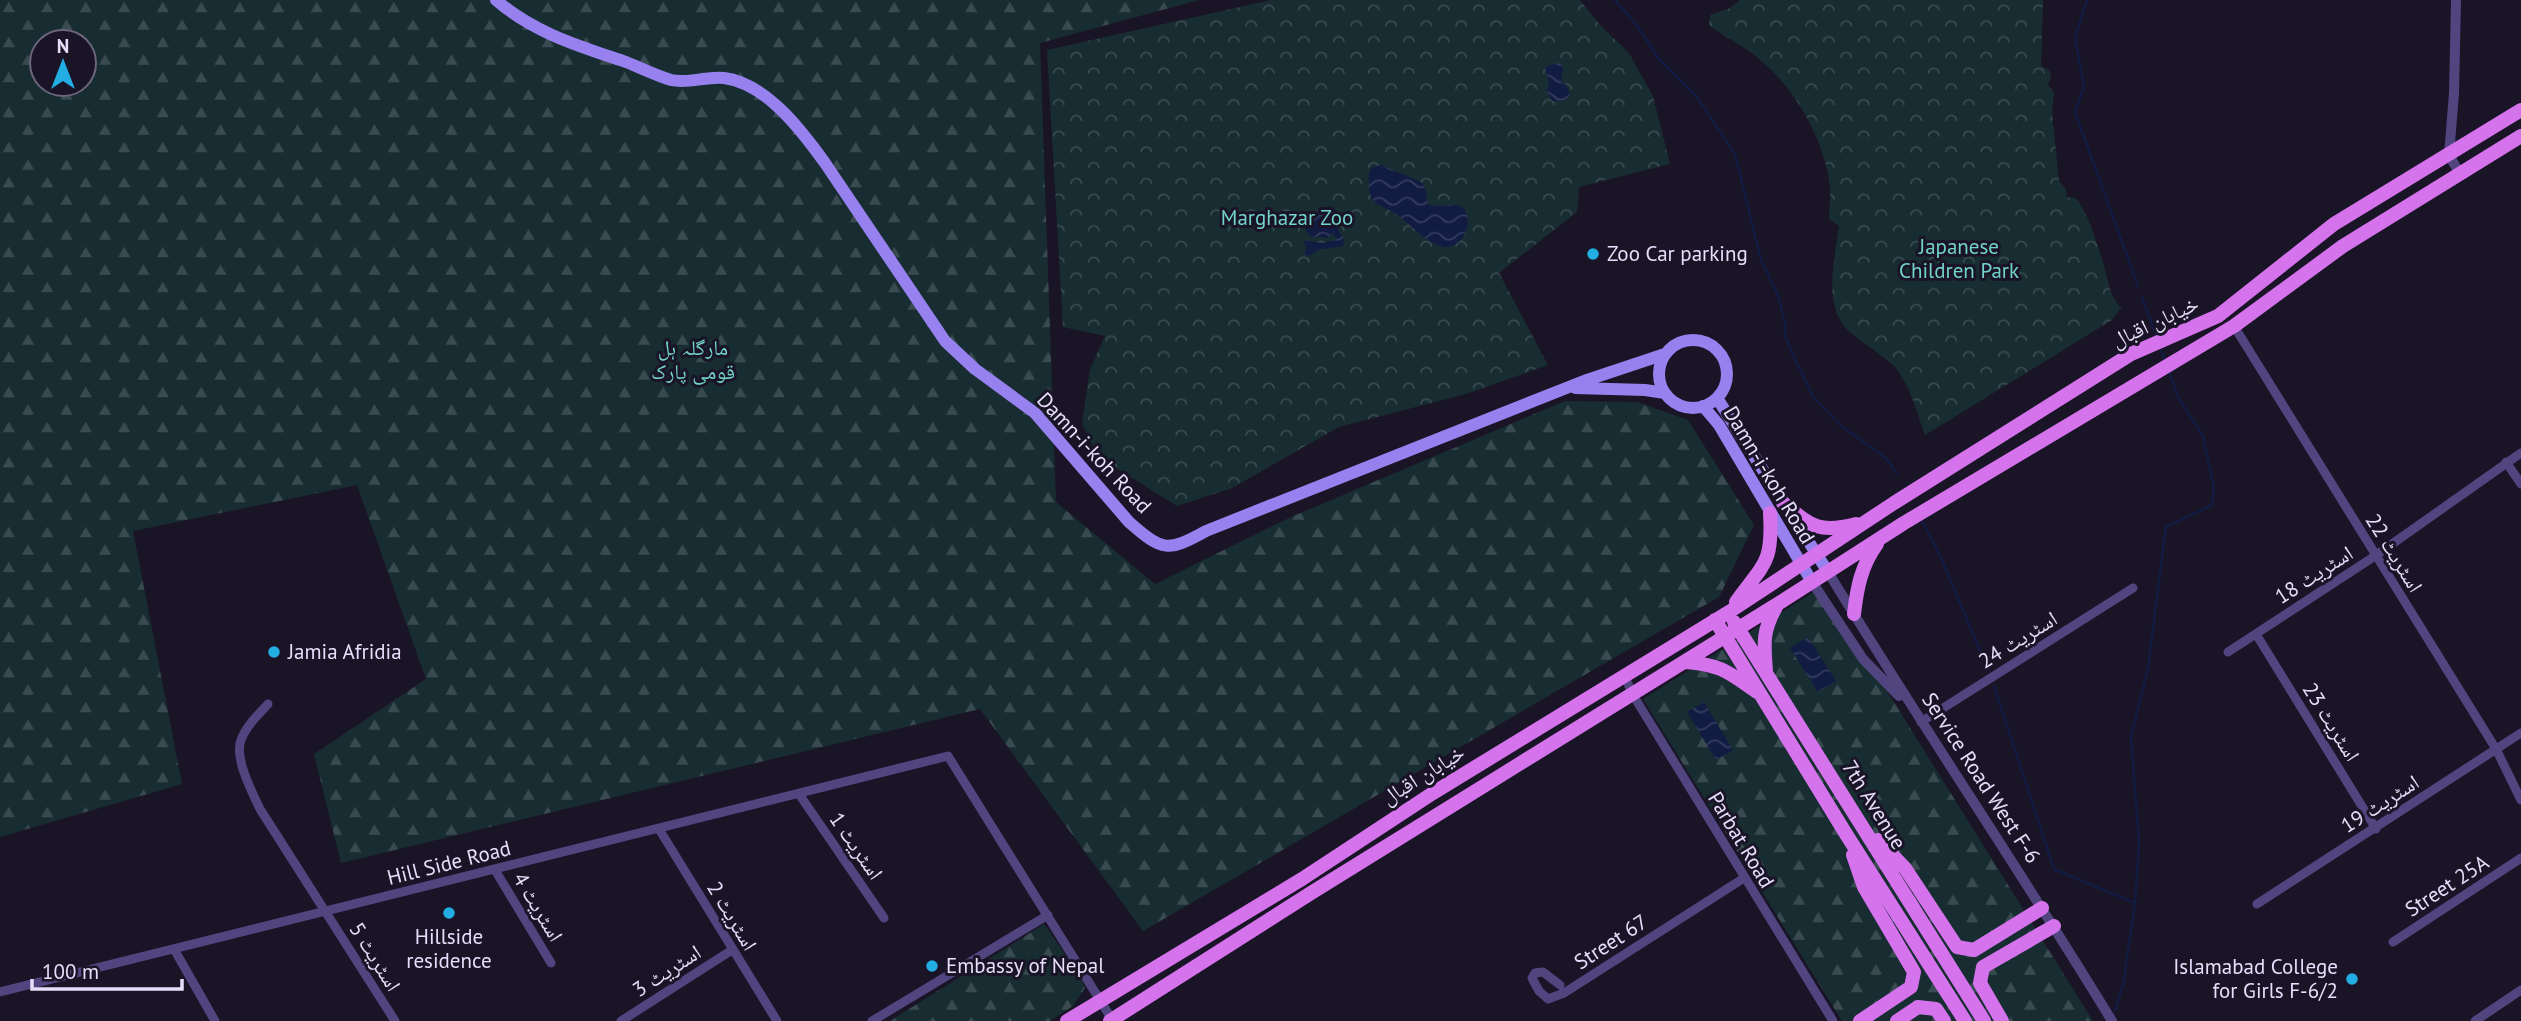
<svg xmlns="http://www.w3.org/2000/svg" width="2521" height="1021" viewBox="0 0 2521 1021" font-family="'PT Sans','Noto Naskh Arabic',sans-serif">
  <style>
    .forest { fill: url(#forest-firs); fill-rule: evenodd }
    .park { fill: url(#park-crowns) }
    .water { fill: url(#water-waves) }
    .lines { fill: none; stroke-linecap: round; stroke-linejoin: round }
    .stream { stroke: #121b42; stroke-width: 2.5 }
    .minor { stroke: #514580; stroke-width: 9 }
    .tertiary { stroke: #514580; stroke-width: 10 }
    .secondary { stroke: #9781ef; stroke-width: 12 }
    .primary { stroke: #d573ed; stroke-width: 14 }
    .poi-dot { fill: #22aee3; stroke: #1a1427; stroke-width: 2.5 }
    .labels { text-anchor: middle; stroke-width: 6; stroke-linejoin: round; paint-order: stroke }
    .park-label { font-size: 21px; fill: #72d3cb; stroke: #1a1427 }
    .poi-label { font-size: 21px; fill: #e6defb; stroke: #1a1427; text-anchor: start }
    .street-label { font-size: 21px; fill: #e6defb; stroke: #1a1427 }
  </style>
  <defs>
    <pattern id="forest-firs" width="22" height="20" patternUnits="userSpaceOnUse" patternTransform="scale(1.75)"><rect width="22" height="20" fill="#172d31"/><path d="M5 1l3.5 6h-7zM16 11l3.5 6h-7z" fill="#394b50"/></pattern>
    <pattern id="park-crowns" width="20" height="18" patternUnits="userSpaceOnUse" patternTransform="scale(1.75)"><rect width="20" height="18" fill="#172d31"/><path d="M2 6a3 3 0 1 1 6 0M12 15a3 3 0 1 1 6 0" fill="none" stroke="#394b50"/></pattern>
    <pattern id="water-waves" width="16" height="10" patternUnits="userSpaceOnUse" patternTransform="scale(1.75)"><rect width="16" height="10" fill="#121b42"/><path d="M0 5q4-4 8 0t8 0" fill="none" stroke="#343c5e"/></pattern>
  </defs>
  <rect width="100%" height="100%" fill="#1a1427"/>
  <!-- forest -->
  <path class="forest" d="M0 0H1199L1040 43 1056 502 1155 584 1291 517 1565 401 1637 402 1688 420 1754 525 1719 597 1143 931 980 709 341 863 314 754 426 679 357 485 133 531 182 784 0 837ZM42 42H84V84H42Z
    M1822 587 2093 1021H1842L1643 699Z
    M1044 924 1077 971 1085 988 1073 1006 1050 1021H890Z"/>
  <!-- park -->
  <path class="park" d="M1271 0H1580L1600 25 1628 52 1653 96 1670 164 1579 187 1577 212 1499 273 1548 365 1466 394 1339 427 1232 488 1177 506 1097 456 1082 423 1090 369 1105 336 1063 327 1047 50Z
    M1740 0H2043L2041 66 2049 70 2051 77 2048 85 2054 93 2052 112 2059 181 2066 190 2067 197 2076 198C2090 217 2095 239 2103 262 2108 279 2109 295 2121 308L2112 320 1925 435C1917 413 1910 384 1894 366 1881 354 1865 345 1851 333 1821 307 1835 260 1839 226L1829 219C1829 209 1831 198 1830 187 1825 140 1795 88 1758 58 1743 45 1724 37 1709 25L1710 15 1730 8Z"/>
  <!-- water -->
  <path class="water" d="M1561 63 1563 69 1561 82 1566 85 1570 94 1566 100 1552 101 1547 91 1549 83 1545 68 1553 64Z
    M1381 165 1421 182 1425 187 1428 205C1441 209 1454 200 1465 209 1469 218 1469 227 1464 235 1446 266 1415 228 1400 217 1384 204 1369 208 1369 184 1369 177 1368 174 1371 168Z
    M1329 206 1336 210 1339 232 1343 237 1344 246 1317 250 1310 256 1304 255 1306 248 1304 240 1322 243 1337 240 1332 232 1328 238 1316 236 1313 238 1306 231V225L1310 222 1309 218H1314L1318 211Z
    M1808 637 1836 681 1818 692 1790 648Z
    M1704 702 1733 750 1716 760 1687 712Z"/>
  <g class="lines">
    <!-- stream -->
    <path class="stream" d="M1615 0 1638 27 1658 58 1697 97 1735 154 1761 260 1778 295 1785 323V335L1792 353 1813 397 1840 425 1886 458 1897 474
      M2087 0 2075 37 2084 87 2075 112 2138 286
      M2142 297 2156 336
      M2160 346 2166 363
      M1921 519 1939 553 1988 670
      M1994 686 2054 869 2135 903 2123 985 2115 1010
      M2135 903 2139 843 2131 737 2148 668 2166 527 2212 505 2214 489 2203 436 2179 399 2169 372"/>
    <!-- minor -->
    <path class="minor" d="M2234 326 2496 749 2521 800
      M2506 462 2521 484
      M2256 634 2376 829
      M2228 652 2375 556 2521 453
      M1624 675 1633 695 1833 1021
      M268 704C258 715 246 726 241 740 234 758 252 792 260 809L395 1021
      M1921 722 2133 588
      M799 794 884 918
      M659 829 777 1021
      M495 870 551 963
      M2257 904 2521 733
      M2393 942 2521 858
      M174 949 215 1021
      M1560 985 1543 972 1535 973 1532 978 1539 991 1548 999 1564 993 1744 878
      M0 992 948 756 1113 1021
      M621 1021 732 950
      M872 1021 1048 915
      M2475 1021 2521 990"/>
    <!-- tertiary -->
    <path class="tertiary" d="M2456 0 2454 93 2449 155 2460 174
      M1828 572C1920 723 2020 870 2112 1021
      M1812 582 1863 659 1899 696"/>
    <!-- secondary -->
    <path class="secondary" d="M496 0C534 33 579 46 626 62 641 68 655 75 671 80 688 84 707 76 724 78 766 83 802 131 825 163L945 341 975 369 1035 413 1129 522C1163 552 1168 552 1206 531L1584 381 1665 354
      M1659 374a34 34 0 1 1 68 0a34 34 0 1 1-68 0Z
      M1575 388 1645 390 1665 393
      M1717 398 1828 572
      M1703 406 1719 425 1812 582"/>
    <!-- primary -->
    <path class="primary" d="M1783 503C1811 526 1819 534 1856 524
      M1736 602C1764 563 1773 564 1770 513
      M1854 614C1857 588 1861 566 1877 544
      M1715 620 1846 834 1965 1021
      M1734 622 1984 1021
      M1686 662C1722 665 1728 672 1757 692
      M1766 671C1764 643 1762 632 1776 607
      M1878 840 1905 868 1957 947 1974 950 2042 908
      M1853 855 1864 887 1914 972 1911 987 1860 1021
      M1067 1021 1302 879 1433 793 1729 612 1894 503 2131 354 2218 316 2334 224 2521 110
      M1110 1021 1311 893 1776 605 1904 523 2234 326 2343 246 2521 136
      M1897 1021 1918 1007 1936 1009 1944 1021
      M2002 1021 1980 983 1983 967 2054 926"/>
  </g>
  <!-- markers -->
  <g class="poi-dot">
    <circle cx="1593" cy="254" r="7"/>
    <circle cx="274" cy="652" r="7"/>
    <circle cx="449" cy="913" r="7"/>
    <circle cx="932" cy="966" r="7"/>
    <circle cx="2352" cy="979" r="7"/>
  </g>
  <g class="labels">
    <!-- park labels -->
    <g class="park-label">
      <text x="1287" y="225">Marghazar Zoo</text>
      <text x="1959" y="254">Japanese<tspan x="1959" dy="24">Children Park</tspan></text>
      <text x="693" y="355">مارگلہ ہل<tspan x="693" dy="24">قومی پارک</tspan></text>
    </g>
    <!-- poi labels -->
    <g class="poi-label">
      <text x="1607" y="261">Zoo Car parking</text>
      <text x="288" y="659">Jamia Afridia</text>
      <text x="449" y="944" text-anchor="middle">Hillside<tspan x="449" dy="24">residence</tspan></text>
      <text x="946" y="973">Embassy of Nepal</text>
      <text x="2338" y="974" text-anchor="end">Islamabad College<tspan x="2338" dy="24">for Girls F-6/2</tspan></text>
    </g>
    <!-- street labels -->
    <g class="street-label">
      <text transform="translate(2155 322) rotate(-25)" y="7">خیابان اقبال</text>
      <text transform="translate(1094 453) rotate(47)" y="7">Damn-i-koh Road</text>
      <text transform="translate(1769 475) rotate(59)" y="7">Damn-i-koh Road</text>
      <text transform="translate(2394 553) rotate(58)" y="7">اسٹریٹ 22</text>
      <text transform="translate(2314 575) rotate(-33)" y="7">اسٹریٹ 18</text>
      <text transform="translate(2018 640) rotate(-32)" y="7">اسٹریٹ 24</text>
      <text transform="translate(2331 722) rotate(58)" y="7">اسٹریٹ 23</text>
      <text transform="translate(1423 775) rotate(-32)" y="7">خیابان اقبال</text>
      <text transform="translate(1981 778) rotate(57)" y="7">Service Road West F-6</text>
      <text transform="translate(2380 804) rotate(-33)" y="7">اسٹریٹ 19</text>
      <text transform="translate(1874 805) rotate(58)" y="7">7th Avenue</text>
      <text transform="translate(1741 840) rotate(59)" y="7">Parbat Road</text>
      <text transform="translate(856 846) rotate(55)" y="7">اسٹریٹ 1</text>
      <text transform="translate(449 863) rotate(-14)" y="7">Hill Side Road</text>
      <text transform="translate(2447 886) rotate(-33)" y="7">Street 25A</text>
      <text transform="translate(538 907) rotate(59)" y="7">اسٹریٹ 4</text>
      <text transform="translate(732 916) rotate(59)" y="7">اسٹریٹ 2</text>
      <text transform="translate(1611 942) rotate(-33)" y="7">Street 67</text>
      <text transform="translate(375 957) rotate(58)" y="7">اسٹریٹ 5</text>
      <text transform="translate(667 971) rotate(-33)" y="7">اسٹریٹ 3</text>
    </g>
  </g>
  <!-- north arrow -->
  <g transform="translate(63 63)"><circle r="33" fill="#1a1427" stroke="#6c657c" stroke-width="2"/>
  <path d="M0-5L12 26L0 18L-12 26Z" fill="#22aee3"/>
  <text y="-10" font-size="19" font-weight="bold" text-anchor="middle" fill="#e6defb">N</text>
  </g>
  <!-- scale -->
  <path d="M32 979v10h150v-10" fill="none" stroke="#e6defb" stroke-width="3.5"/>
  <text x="42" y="979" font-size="21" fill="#e6defb" stroke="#1a1427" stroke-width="5" paint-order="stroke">100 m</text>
</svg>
